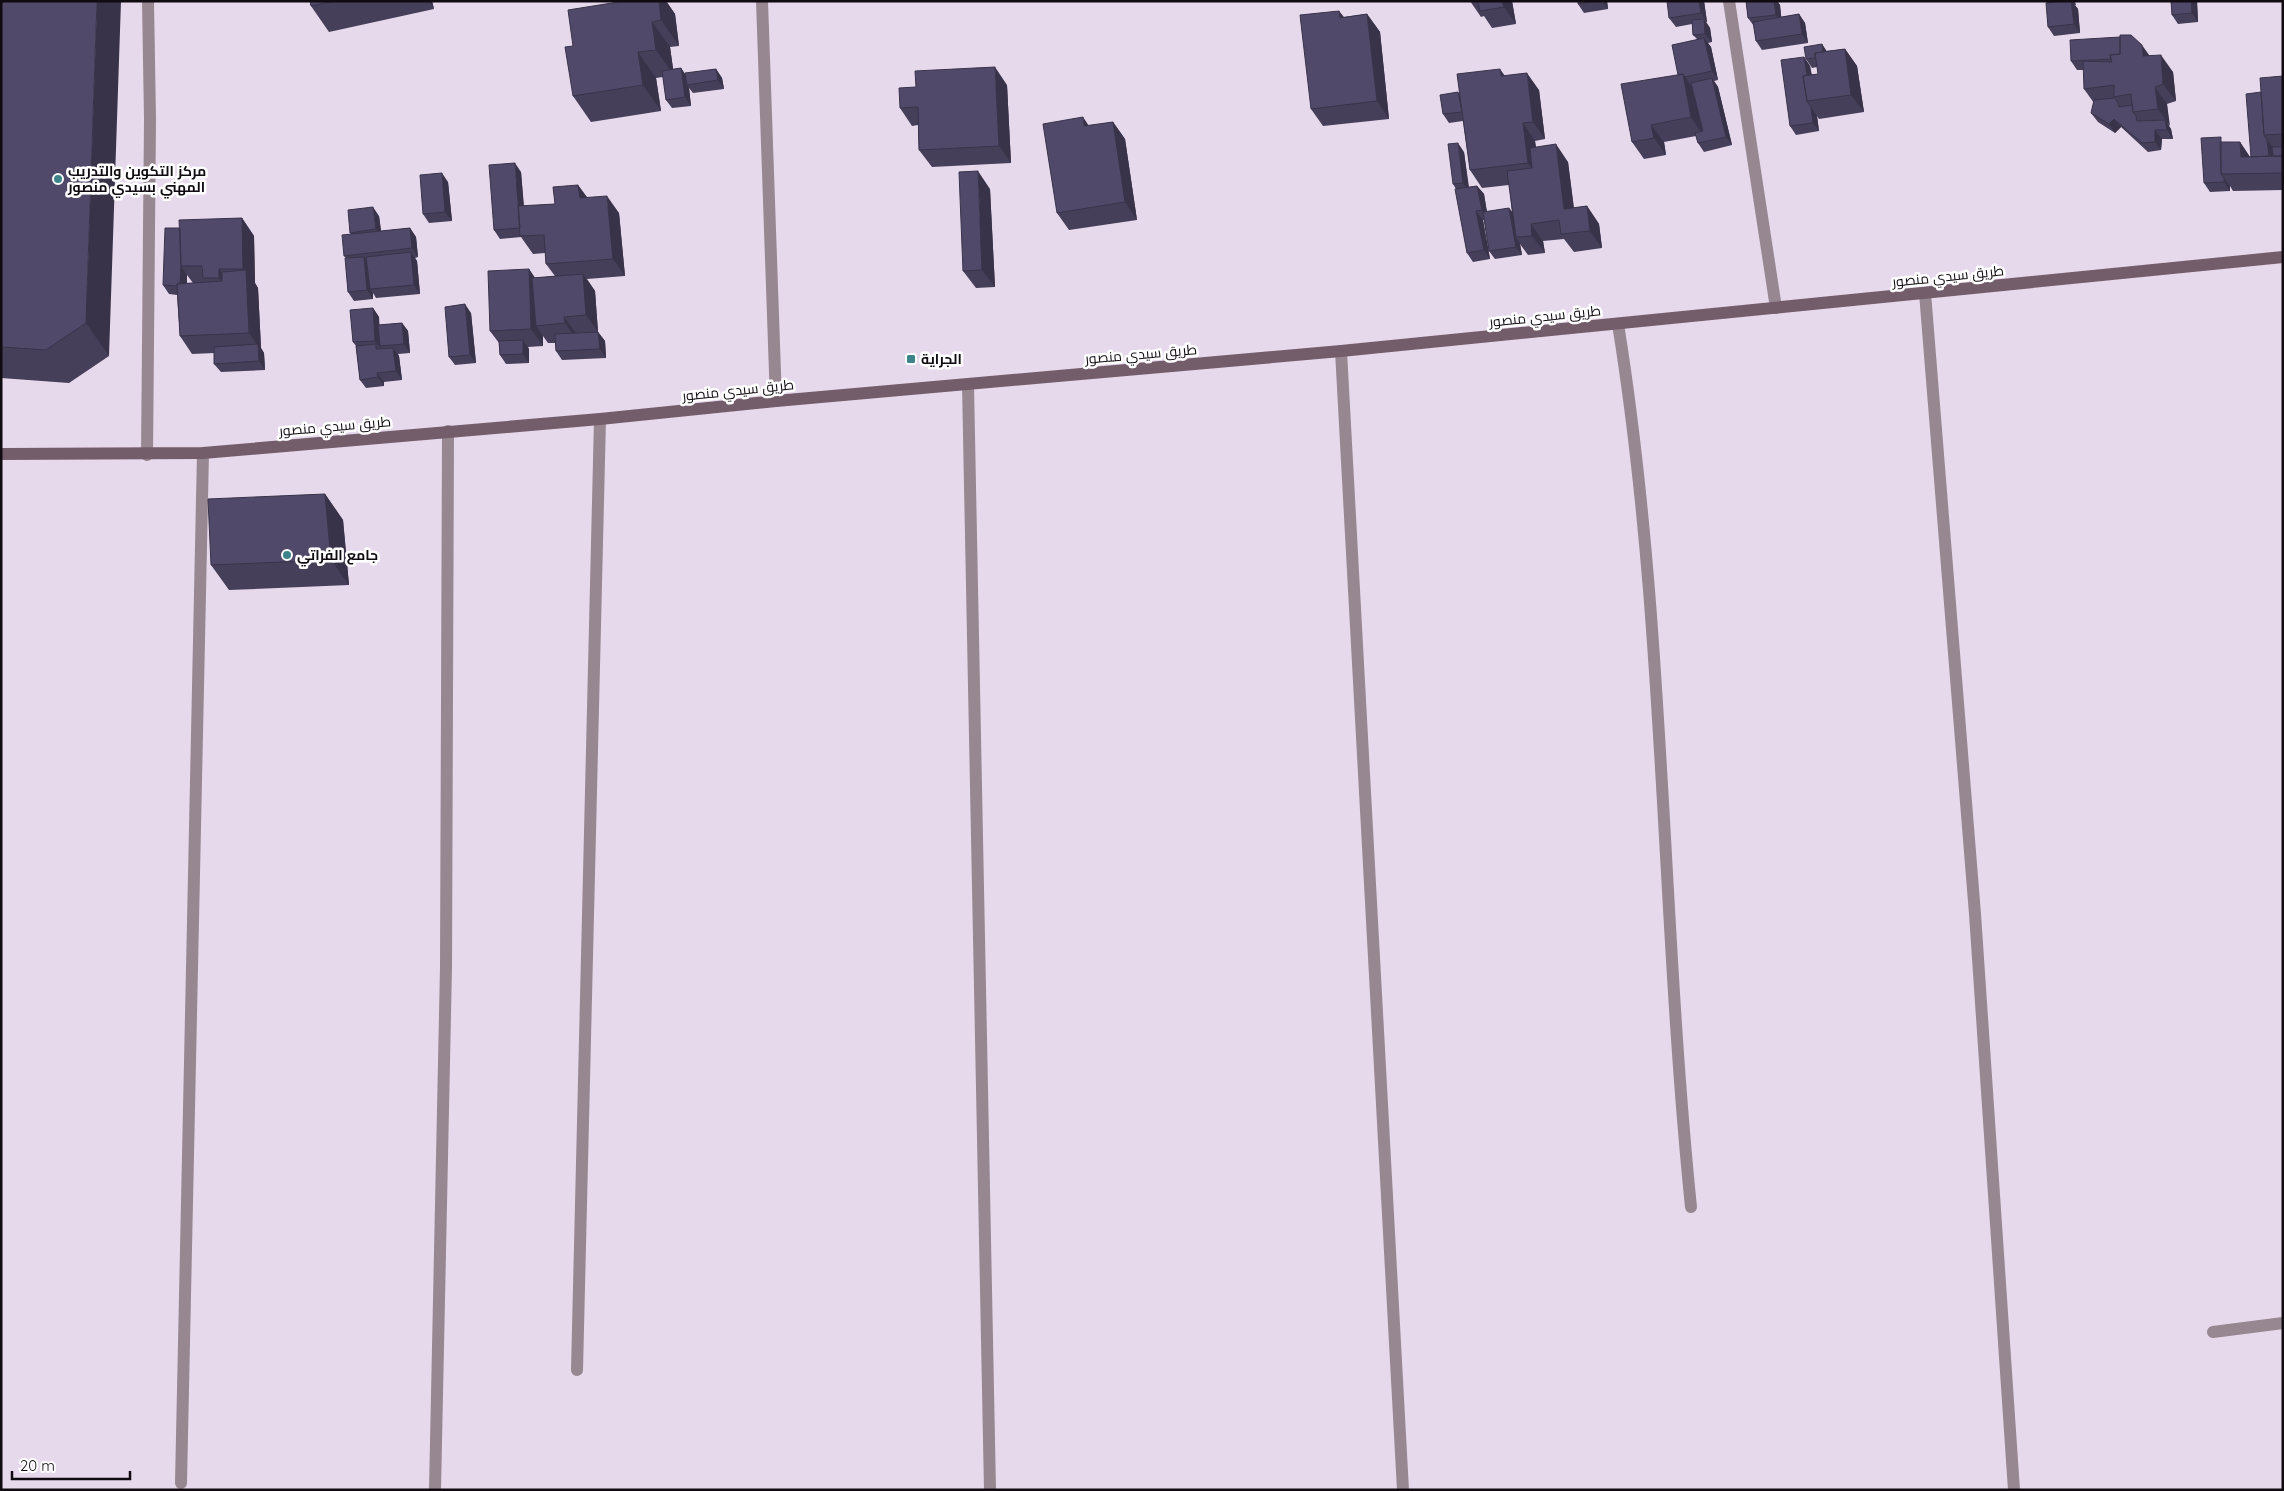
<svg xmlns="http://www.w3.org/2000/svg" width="2284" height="1491" viewBox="0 0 2284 1491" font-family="Quicksand,Cairo,sans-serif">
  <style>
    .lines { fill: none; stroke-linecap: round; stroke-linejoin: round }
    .minor { stroke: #978790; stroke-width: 12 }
    .secondary { stroke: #745d6b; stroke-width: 12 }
    .wall { fill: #463f5a; fill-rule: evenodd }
    .shaded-wall { fill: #39334a }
    .building { fill: #514969; stroke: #39334a }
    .poi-dot { fill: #3c848a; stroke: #fff; stroke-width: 2 }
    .labels { text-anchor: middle; stroke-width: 5; stroke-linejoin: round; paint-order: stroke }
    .poi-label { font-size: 14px; font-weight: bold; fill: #100b11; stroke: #fff; text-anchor: start }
    .street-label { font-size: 14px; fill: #100b11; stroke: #fff }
  </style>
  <rect width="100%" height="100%" fill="#e7d9ec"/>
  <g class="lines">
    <!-- minor -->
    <path class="minor" d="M762 1 776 401
      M1729 1 1776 308
      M1925 293 1975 914 2014 1490
      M1618 324C1665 616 1661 913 1691 1207
      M1341 351 1403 1490
      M968 385 990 1490
      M147 455 150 119 148 1
      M2213 1332 2283 1323
      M577 1370 600 419
      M181 1483 203 453
      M435 1490 446 967 448 431"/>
    <!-- secondary -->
    <path class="secondary" d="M1 454 203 453 600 419 776 401 1341 351 2283 257"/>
  </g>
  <!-- wall -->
  <path class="wall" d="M1 1 109 356 69 383 1 378Z
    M310 1H432L434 9 329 32 311 6Z
    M618 1H666L675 14 679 46 670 47 673 69 681 68 685 74 716 69 722 78 724 89 693 93 689 88 691 106 672 108 666 100 663 77 656 78 661 111 591 122 573 96Z
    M1470 1H1512L1516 24 1492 28 1484 16 1481 17Z
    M1578 1H1607L1608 9 1584 13 1578 4Z
    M1704 1 1707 22H1706L1710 28 1712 42 1708 43 1711 47 1718 80 1714 81 1718 87 1732 145 1704 152 1698 143 1696 136 1664 142 1666 155 1644 159 1632 142 1678 75 1697 39 1693 35 1692 24 1676 27 1669 18Z
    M1746 1H1777L1780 5 1781 17 1799 14 1805 23 1808 43 1762 50 1756 41 1754 26 1748 18Z
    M2046 1H2075L2076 5H2075L2078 9 2080 33 2054 36 2048 27 2047 3Z
    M2171 1H2197L2198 22 2178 24 2172 15Z
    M1339 11 1344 17 1367 14 1380 32 1389 119 1323 126 1311 109Z
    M1822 44 1826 51 1845 49 1857 66 1864 112 1819 119 1817 116 1819 131 1796 135 1790 126 1804 57 1810 66 1812 75 1818 74 1817 67 1812 68 1806 59Z
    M2150 56 2173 72 2176 101 2167 104 2169 126 2171 129 2173 139H2162L2161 150 2148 152 2121 127 2115 133 2098 122 2091 113 2094 103 2084 89V70H2077L2071 61Z
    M1505 76 1539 90 1545 139 1535 141 1536 147 1568 162 1574 208 1587 206 1599 224 1602 248 1574 252 1564 239 1543 241 1545 253 1528 255 1520 244 1522 255 1495 259 1489 251 1484 220H1483L1490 259 1473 262 1467 253 1456 189 1453 184 1464 152 1469 187 1477 186 1484 194 1487 212 1509 208 1512 212 1509 185 1482 188 1470 170 1463 121 1449 123 1443 114 1459 93Z
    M2283 76V190L2233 191 2230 186V191L2210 192 2204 183 2240 142 2250 157H2251L2261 92Z
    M1007 85 1011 163 932 167 919 150 918 125 912 126 900 108Z
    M1113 122 1125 139 1137 220 1069 230 1057 213 1089 126Z
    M521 172 524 206 555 204 578 185 587 197 619 213 625 276 587 279 595 291 598 332 605 341 606 358 562 360 556 351 555 343H548L543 336V346L528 347 529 349V363L506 364 500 355 499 343 490 331 529 269 535 278 555 276 546 264 545 253 533 254 521 237 500 239 494 230Z
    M448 182 452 221 429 223 423 214Z
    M990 189 995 287 976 288 963 271Z
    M379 216 381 231 410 228 416 237 418 257 415 258 417 261 420 294 376 298 373 293V299L354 301 348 292 346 258 344 256 351 234 350 233Z
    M242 218 254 236 255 283 258 288 261 348 264 353 265 370 221 372 214 364V353L192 354 180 336 177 295 169 294 163 285 180 228ZM187 275 193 283H187Z
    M373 308 379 317V325L402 323 408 331 410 353 398 354 399 356 402 380 384 382V386L366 388 360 380 356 346 353 342Z
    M471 313 476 363 455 365 449 357Z
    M325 494 343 520 349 585 229 590 211 565Z"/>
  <!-- shaded-wall -->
  <path class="shaded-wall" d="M97 1H121L109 356 86 323Z
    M429 1H432L434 9Z
    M659 1H666L675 14 679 46 661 20Z
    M1502 1H1512L1516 24 1504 7Z
    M1602 1H1607L1608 9Z
    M1699 1H1704L1707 22 1701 13Z
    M1774 1H1777L1780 5 1782 24 1776 15Z
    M2071 1 2078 9 2080 33 2074 24Z
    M2191 1H2197L2198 22 2192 13Z
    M1339 11 1351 28 1340 18Z
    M1367 14 1380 32 1389 119 1377 101Z
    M1799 14 1805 23 1808 43 1802 34Z
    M1704 19 1710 28 1712 42 1705 34Z
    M652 22 670 47 674 75 656 50Z
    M1704 38 1711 47 1718 80 1712 71Z
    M1822 44 1828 53 1824 56Z
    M2142 45 2154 62 2143 56Z
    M1845 49 1857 66 1864 112 1851 95Z
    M638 52 656 78 661 111 643 85Z
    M2161 55 2173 72 2176 101 2163 84Z
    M1804 57 1810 66 1815 100 1810 101Z
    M995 67 1007 85 1011 163 999 146Z
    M681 68 687 77V85L689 88 691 106 685 97Z
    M716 69 722 78 724 89 718 80Z
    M1500 69 1512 86 1501 76Z
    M1527 73 1539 90 1545 139 1533 122Z
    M1683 74 1695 91 1703 135 1691 117Z
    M1712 78 1718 87 1732 145 1726 137Z
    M2155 87 2167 104 2170 126 2158 109Z
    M1811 107 1817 116 1819 131 1813 123Z
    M1083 117 1095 135 1084 126Z
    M2114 119 2121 127 2115 133 2109 124Z
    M2165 120 2171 129 2173 139 2167 130Z
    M1113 122 1125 139 1137 220 1125 202Z
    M1523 123 1535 141 1540 181 1528 163Z
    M1651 125 1664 142 1666 155 1654 138Z
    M2155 130 2162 139 2161 150 2155 142Z
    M2267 140 2274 148 2275 164 2269 160Z
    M2240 142 2252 160 2253 174 2241 157Z
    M1458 143 1464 152 1469 192 1463 183Z
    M1556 144 1568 162 1576 227 1564 209Z
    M515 163 521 172 526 237 520 228Z
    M978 171 990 189 995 287 982 270Z
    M442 173 448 182 452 221 445 212Z
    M2224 178 2230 186V191L2224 182Z
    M578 185 590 202 580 198Z
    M1477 186 1484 194 1488 219 1482 210Z
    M607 196 619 213 625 276 613 259Z
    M1587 206 1599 224 1602 248 1590 231Z
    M373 207 379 216 382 238 376 229Z
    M1509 208 1516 217V237L1520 244 1522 255 1516 247Z
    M1476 211 1483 220 1490 259 1484 250Z
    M242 218 254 236 255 283 258 288 261 348 264 353 265 370 259 361 258 346 249 333 246 273 243 269Z
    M1531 224 1543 241 1545 253 1532 236Z
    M410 228 416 237 418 257 412 248Z
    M411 252 417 261 420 294 414 285Z
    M364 257 370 265V289L373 293V299L367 290Z
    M181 266 187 275 186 295 180 286Z
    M219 269 232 287V295L219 278Z
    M529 269 541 287 536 326 543 336V346L531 329Z
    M583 274 595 291 598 332 605 341 606 358 600 349 598 332 586 315Z
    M465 304 471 313 476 363 470 355Z
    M373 308 379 317 381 346H380L381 349 375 341Z
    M564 317 577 334V341L565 323Z
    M402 323 408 331 410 353 404 344Z
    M523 340 529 349V363L523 354Z
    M393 348 399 356 402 380 396 371Z
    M377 373 384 382V386L378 377Z
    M325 494 343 520 349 585 331 560Z"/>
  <!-- building -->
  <path class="building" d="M1 1H97L86 323 46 350 1 347Z
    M310 1H335L311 6Z
    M618 1H659L661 20 652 22 656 50 638 52 643 85 573 96 565 47 573 46 568 10 618 2Z
    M1478 1H1502L1504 7 1480 11Z
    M1578 1H1597L1578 4Z
    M1667 1H1699L1701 13 1669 18Z
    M1746 1H1774L1776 15 1748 18Z
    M2065 1H2071L2074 24 2048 27 2046 3Z
    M2171 1H2191L2192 13 2172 15Z
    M1339 11 1340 18 1367 14 1377 101 1311 109 1300 15Z
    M1799 14 1802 34 1756 41 1753 22Z
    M1704 19 1705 34 1693 35 1692 20Z
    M2120 35H2131L2142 45 2143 56 2161 55 2163 84 2155 87 2158 109 2133 112 2131 94 2114 97V85L2084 89 2083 61 2112 62 2110 55 2120 54Z
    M2120 37V54L2110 55 2111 59 2071 61 2070 40Z
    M1704 38 1712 71 1685 77 1683 74 1678 75 1672 45Z
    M1822 44 1823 52 1815 53V58L1806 59 1804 47Z
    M1845 49 1851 95 1807 101 1803 76 1818 74 1815 53Z
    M1804 57 1807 75 1803 76 1807 101 1811 107 1813 123 1790 126 1781 60Z
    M995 67 999 146 919 150 918 107 900 108 899 88 916 87 915 71Z
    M681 68 685 97 666 100 662 71Z
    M716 69 718 80 687 85 685 73Z
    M1500 69 1501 76 1527 73 1533 122 1523 123 1528 163 1470 170 1457 74Z
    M1683 74 1691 117 1651 125 1654 138 1632 142 1621 84Z
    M2283 76V134L2264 135 2260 78Z
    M1712 78 1726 137 1698 143 1695 133 1703 131 1691 83Z
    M1458 92 1462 112 1443 114 1440 95Z
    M2261 92 2264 135 2267 140 2269 156 2251 157 2246 94Z
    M2115 98 2118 103 2119 107 2132 105 2133 112 2136 116 2137 121 2165 120 2167 130H2155V142L2142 143 2114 119 2109 124 2091 113 2094 100Z
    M1083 117 1084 126 1113 122 1125 202 1057 213 1043 124Z
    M2221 137V174L2224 178V182L2204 183 2201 138Z
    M2220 142H2240L2241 157 2283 156V173L2221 174Z
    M1458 143 1463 183 1453 184 1448 144Z
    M1556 144 1564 209 1587 206 1590 231 1561 234 1559 220 1531 224 1532 236 1516 237 1507 171 1532 168 1530 148Z
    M2272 147H2283V156H2273Z
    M515 163 520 228 494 230 489 165Z
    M978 171 982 270 963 271 959 172Z
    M442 173 445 212 423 214 420 175Z
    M578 185 580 198 607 196 613 259 546 264 544 235 520 236 518 206 555 204 553 187Z
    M1477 186 1482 210 1476 211 1484 250 1467 253 1455 189Z
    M373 207 376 229 350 233 348 210Z
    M1509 208 1516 247 1489 251 1483 212Z
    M242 218 243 269H219V278H203L202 266H181L179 220Z
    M165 228H180L181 266 180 283 177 284V286L163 285Z
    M410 228 412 248 344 256 342 235Z
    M411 252 414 285 370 289 366 257Z
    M364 257 367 290 348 292 345 258Z
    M529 269 531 329 490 331 488 271Z
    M246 270 249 333 180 336 177 284 222 281V272Z
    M583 274 586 315 564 317 565 323 536 326 532 278Z
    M465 304 470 355 449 357 445 307Z
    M373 308 375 341 353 342 350 310Z
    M402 323 404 344 380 346 378 325Z
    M598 332 600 349 556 351 555 334Z
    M523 340V354L500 355 499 341Z
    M258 344 259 361 214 364V347Z
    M376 344V349L393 348 396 371 377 373 378 377 360 380 356 346Z
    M325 494 331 560 211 565 208 499Z"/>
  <!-- markers -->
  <g class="poi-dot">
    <circle cx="58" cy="179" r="5"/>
    <rect x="906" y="354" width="10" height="10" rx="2.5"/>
    <circle cx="287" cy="555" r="5"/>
  </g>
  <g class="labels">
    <!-- poi labels -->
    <g class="poi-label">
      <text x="68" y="176">مركز التكوين والتدريب<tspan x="68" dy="16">المهني بسيدي منصور</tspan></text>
      <text x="921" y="364">الجراية</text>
      <text x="297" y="560">جامع الفراتي</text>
    </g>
    <!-- street labels -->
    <g class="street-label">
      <text transform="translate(1948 276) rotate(-6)" y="5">طريق سيدي منصور</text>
      <text transform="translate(1545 316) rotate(-6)" y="5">طريق سيدي منصور</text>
      <text transform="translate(1141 354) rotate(-5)" y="5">طريق سيدي منصور</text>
      <text transform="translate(738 390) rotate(-6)" y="5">طريق سيدي منصور</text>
      <text transform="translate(335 426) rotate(-5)" y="5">طريق سيدي منصور</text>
    </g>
  </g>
  <!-- border -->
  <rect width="2284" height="1491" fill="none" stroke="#100b11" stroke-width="5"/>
  <!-- scale -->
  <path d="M12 1471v8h118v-8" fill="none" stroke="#100b11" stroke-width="2.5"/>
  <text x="20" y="1471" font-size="15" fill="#100b11" stroke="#ffffff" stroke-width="4" paint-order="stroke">20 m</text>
</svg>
